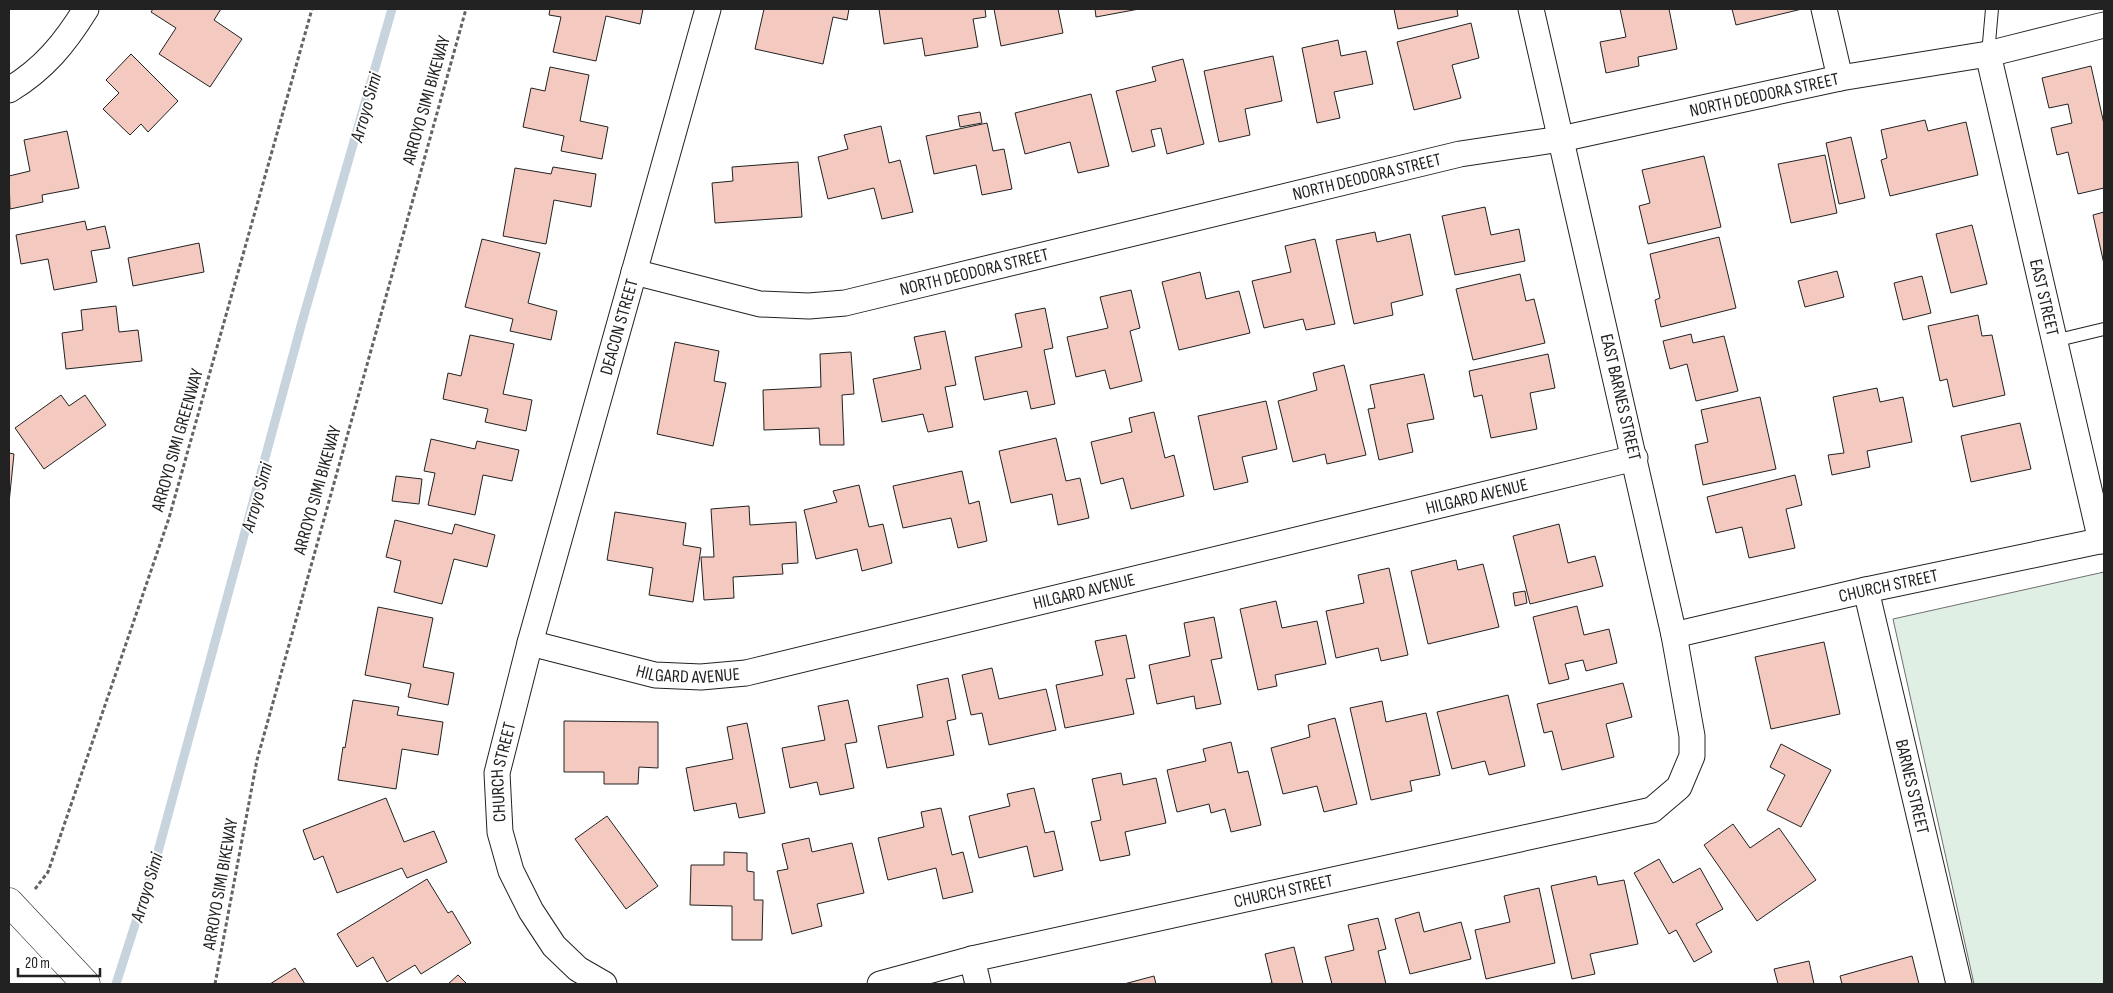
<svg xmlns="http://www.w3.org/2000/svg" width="2113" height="993" viewBox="0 0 2113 993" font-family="'Sofia Sans Condensed',sans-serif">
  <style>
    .green { fill: #e0efe3; stroke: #6f6f6f }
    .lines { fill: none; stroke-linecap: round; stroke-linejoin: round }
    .stream { stroke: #c7d3dd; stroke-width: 9 }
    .building { fill: #f3c9c0; stroke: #222 }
    .lane-casing { stroke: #222; stroke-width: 14 }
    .street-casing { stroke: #222; stroke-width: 27 }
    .secondary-casing { stroke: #222; stroke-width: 29 }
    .path { stroke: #646464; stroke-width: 3; stroke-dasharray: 4 2.5; stroke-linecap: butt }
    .lane { stroke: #fff; stroke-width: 12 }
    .street { stroke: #fff; stroke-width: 25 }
    .secondary { stroke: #fff; stroke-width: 28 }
    .labels { text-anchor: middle; stroke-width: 4; stroke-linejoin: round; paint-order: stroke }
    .street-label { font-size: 18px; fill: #222; stroke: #fff }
    .water-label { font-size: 19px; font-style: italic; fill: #222; stroke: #fff }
  </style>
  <rect width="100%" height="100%" fill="#fff"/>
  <!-- green -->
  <path class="green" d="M2104 572V984H1974L1893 619Z"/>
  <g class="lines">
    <!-- stream -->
    <path class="stream" d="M116 984 156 859 302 322 392 9"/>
  </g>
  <!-- building -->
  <path class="building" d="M153 9H221L214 20 242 39 210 87 159 54 176 28 151 12Z
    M550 9H643L640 24 606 16 596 61 553 52 561 17 549 15Z
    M764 9H849L847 20 833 17 823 64 755 49Z
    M879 9H985L986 17 973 19 978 47 925 56 922 38 884 44Z
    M994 9H1058L1063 33 1001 46Z
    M1095 9H1139L1096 17Z
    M1394 9H1457L1458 16 1398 29Z
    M1620 9H1669L1677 49 1638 57 1639 66 1606 73 1600 42 1626 37Z
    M1732 9H1802L1736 25Z
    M1471 23 1479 58 1452 65 1461 98 1414 110 1397 42Z
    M1338 40 1341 56 1366 51 1373 84 1334 92 1340 118 1317 123 1302 48Z
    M131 54 178 101 148 132 141 124 130 135 103 109 119 93 106 80Z
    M1273 56 1282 101 1245 109 1250 135 1219 142 1204 71Z
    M1183 59 1204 144 1167 154 1161 128 1151 130 1155 146 1132 152 1116 91 1156 81 1152 67Z
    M2091 66 2104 124V188L2078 194 2068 152 2057 155 2051 128 2072 123 2068 104 2049 108 2042 78Z
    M550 67 589 75 580 121 608 127 602 159 561 151 564 136 523 127 531 88 545 91Z
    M1091 94 1109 166 1078 173 1070 142 1025 154 1015 113Z
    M980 112 982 123 960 127 958 116Z
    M1925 120 1928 131 1966 122 1978 175 1890 196 1881 160 1887 158 1881 130Z
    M987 123 993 151 1004 149 1012 189 982 195 976 165 934 174 926 136Z
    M881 126 889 163 900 160 913 212 882 219 874 188 828 199 818 157 848 149 844 135Z
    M67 131 79 188 42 195 43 202 10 209 9 176 30 171 24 140Z
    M1851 137 1865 198 1839 204 1826 143Z
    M1825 155 1837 213 1791 223 1778 164Z
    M1704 156 1721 227 1648 244 1639 206 1650 203 1642 170Z
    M798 162 802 217 715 223 712 183 733 181 732 167Z
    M553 167 596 174 591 207 554 200 546 244 503 236 515 168 551 174Z
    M1485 207 1491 235 1519 229 1525 261 1455 275 1442 216Z
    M2104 212V264L2093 215Z
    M85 221 87 230 105 226 110 248 91 251 97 282 54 290 48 259 21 264 16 235Z
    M1972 225 1987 284 1951 293 1936 234Z
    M1375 232 1377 242 1410 234 1423 295 1391 303 1393 315 1354 324 1336 240Z
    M1719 237 1736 308 1661 327 1655 300 1660 298 1650 254Z
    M482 239 540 253 528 303 557 311 551 340 510 331 513 319 465 307Z
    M1315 239 1335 324 1306 330 1303 319 1264 328 1252 281 1291 272 1285 246Z
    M199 243 204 272 133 286 128 258Z
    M1837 271 1844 297 1805 307 1798 281Z
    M1200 272 1206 299 1239 291 1250 333 1179 350 1162 282Z
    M1520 274 1526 301 1534 299 1545 343 1473 360 1456 289Z
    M1922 276 1931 313 1903 320 1894 283Z
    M1131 290 1140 328 1130 331 1142 381 1110 389 1105 370 1076 377 1067 337 1108 328 1100 297Z
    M116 306 119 332 138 330 142 361 66 369 62 333 83 330 81 310Z
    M1045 308 1053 348 1044 350 1055 404 1031 409 1027 391 984 400 975 357 1022 347 1015 314Z
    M1978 315 1982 336 1992 335 2005 395 1953 407 1947 379 1940 381 1928 326Z
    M945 331 956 385 945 387 953 427 928 432 923 414 882 422 873 379 921 369 914 337Z
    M1691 334 1693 343 1724 336 1738 391 1696 401 1687 364 1670 369 1663 341Z
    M470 335 514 344 503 394 532 400 526 431 485 422 488 409 443 399 448 373 461 376Z
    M675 342 719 351 714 381 726 383 713 446 657 434Z
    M851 352 854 394 842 395 844 445H820L819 428 764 430 763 390 821 387 820 354Z
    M1548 354 1555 388 1530 393 1537 429 1491 438 1482 395 1474 397 1469 371Z
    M1344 365 1366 455 1327 464 1325 454 1293 462 1278 401 1317 390 1313 373Z
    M1424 374 1434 419 1407 424 1413 452 1379 460 1368 409 1375 408 1370 385Z
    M1877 388 1880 402 1903 397 1912 442 1867 451 1870 467 1832 475 1828 455 1844 453 1833 397Z
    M61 395 69 406 85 395 106 425 44 469 15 428Z
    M1760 397 1776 469 1703 485 1695 445 1708 442 1701 410Z
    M1266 401 1277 449 1242 457 1248 482 1214 490 1198 416Z
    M1154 412 1165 458 1174 455 1184 496 1131 509 1123 478 1101 484 1091 442 1132 432 1129 418Z
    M2020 423 2031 469 1971 482 1961 436Z
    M1056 438 1066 481 1080 478 1089 518 1058 525 1052 494 1011 503 999 451Z
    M431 439 475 449 477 441 519 450 512 481 483 475 475 515 428 505 435 473 424 471Z
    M9 453 14 454 9 503Z
    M962 471 969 504 979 501 987 541 958 548 951 518 903 528 893 486Z
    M1795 475 1802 505 1786 509 1795 548 1749 558 1742 527 1716 533 1707 497Z
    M396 476 422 479 419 504 392 501Z
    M859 485 869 527 883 524 892 563 862 571 857 549 816 559 804 510 837 502 833 491Z
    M749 506 750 525 796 522 798 563 782 564 783 574 733 577 734 598 704 600 701 557H714L711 509Z
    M615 512 686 523 683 545 701 548 693 602 649 595 653 568 607 560Z
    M395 520 452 534 455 524 495 535 487 567 454 559 442 604 394 592 401 561 386 557Z
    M1559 524 1568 563 1595 556 1603 586 1530 604 1513 536Z
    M1456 560 1458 570 1483 564 1499 627 1428 644 1411 571Z
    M1389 568 1408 655 1381 661 1378 648 1336 658 1326 611 1364 603 1358 575Z
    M1525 591 1527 603 1515 606 1513 593Z
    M1276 601 1282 628 1317 621 1326 664 1275 675 1277 686 1258 690 1240 609Z
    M1577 606 1584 635 1609 629 1617 663 1586 671 1583 660 1565 664 1569 679 1549 684 1533 617Z
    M378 607 433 618 423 667 454 673 448 705 408 697 411 684 365 675Z
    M1214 617 1222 658 1211 660 1221 704 1196 709 1194 696 1157 704 1149 665 1190 656 1184 623Z
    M1126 635 1135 678 1126 679 1134 714 1065 728 1056 685 1103 675 1095 641Z
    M1824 642 1840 714 1771 729 1755 657Z
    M992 668 999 699 1046 689 1056 730 989 745 982 713 971 715 962 675Z
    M948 678 956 719 947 721 954 755 887 768 878 726 923 717 917 685Z
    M1623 683 1632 717 1606 724 1614 757 1562 770 1552 731 1544 733 1537 704Z
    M1508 695 1525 766 1489 775 1485 761 1452 769 1437 712Z
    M353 700 399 707 397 715 443 722 438 755 402 749 396 789 338 780 343 747 345 748Z
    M848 700 857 742 845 744 854 788 820 795 817 782 790 788 782 748 825 740 818 706Z
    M1382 701 1386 722 1426 713 1440 775 1410 781 1412 791 1371 800 1350 708Z
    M1335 718 1357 804 1324 812 1317 786 1283 794 1271 748 1310 737 1308 725Z
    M564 721 658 722V768L639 767 638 784H604V772H564Z
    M747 723 765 813 739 818 736 803 694 811 686 768 733 759 727 727Z
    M1231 742 1238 773 1248 771 1261 825 1231 832 1225 809 1211 813 1209 804 1177 812 1167 770 1206 761 1203 749Z
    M1781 744 1831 770 1801 827 1767 810 1785 775 1770 767Z
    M1121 773 1123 785 1156 778 1166 823 1125 832 1130 855 1100 861 1091 822 1101 820 1092 779Z
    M1034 788 1045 833 1054 831 1063 870 1034 877 1027 846 979 858 969 816 1010 806 1007 794Z
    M386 798 404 842 434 831 447 862 407 878 402 868 337 893 323 856 314 860 303 830Z
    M941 808 952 855 963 852 973 892 943 899 936 868 888 880 878 838 924 827 921 812Z
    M607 816 658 886 626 909 575 839Z
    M1733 824 1750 848 1779 828 1816 880 1757 921 1704 845Z
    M809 838 812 852 852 843 864 893 817 904 822 926 792 934 777 871 788 869 782 844Z
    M724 852 747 853V871L754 872V900H763L762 940H732V906L690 905 691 865H724Z
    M1659 859 1673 883 1700 868 1723 909 1696 924 1712 952 1694 962 1676 930 1669 934 1634 873Z
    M1596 876 1598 885 1624 880 1638 944 1590 954 1595 974 1572 979 1551 886Z
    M427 879 448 913 452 911 471 943 421 974 415 965 387 982 373 957 357 967 337 934Z
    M1539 888 1555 963 1486 979 1475 930 1510 922 1504 896Z
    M1419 912 1424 932 1461 922 1471 959 1410 974 1395 919Z
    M1378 918 1386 949 1378 951 1386 984H1332L1325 957 1354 950 1348 925Z
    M1294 947 1303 984H1266L1272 983 1265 954Z
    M1912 956 1919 984H1842L1840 976Z
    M1809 961 1814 984H1778L1774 969Z
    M295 968 305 984H270Z
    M458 975 467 984H448Z
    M1154 976 1156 984H1124Z"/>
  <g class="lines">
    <defs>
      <path id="lane" d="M1988 54 1992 9
        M2054 341 2104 329"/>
      <g id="street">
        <path d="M1824 9 1840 78"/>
        <path id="s1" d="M1988 54 2101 541"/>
        <path d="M9 90C44 69 65 43 86 9"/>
        <path id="s2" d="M634 272 760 304 809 306 845 303 1460 154 1561 139 1840 78 1988 54 2104 25"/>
        <path id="s3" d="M1866 590 1959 984"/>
        <path id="s4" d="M1674 635 1866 590 2104 540"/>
        <path id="s5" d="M530 643 655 675 701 677 746 673 1635 458"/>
        <path d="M972 959 978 984"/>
        <path id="s6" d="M604 984 578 969 554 946 531 911 511 871 500 832 497 773 530 643 708 9"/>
        <path id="s7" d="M880 984 972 959 1652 810 1679 787 1692 756V736L1674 635 1531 9"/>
      </g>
      <path id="secondary" d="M9 902 86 984"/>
    </defs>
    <!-- lane casing -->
    <use href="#lane" class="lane-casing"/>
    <!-- street casing -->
    <use href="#street" class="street-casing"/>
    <!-- secondary casing -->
    <use href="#secondary" class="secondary-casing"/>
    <!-- path -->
    <path class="path" d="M35 889 48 872 169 518 312 9
      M215 984 257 760 466 9"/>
    <!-- lane -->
    <use href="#lane" class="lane"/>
    <!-- street -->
    <use href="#street" class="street"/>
    <!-- secondary -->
    <use href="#secondary" class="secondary"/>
  </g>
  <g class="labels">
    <!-- street labels -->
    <g class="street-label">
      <text dy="6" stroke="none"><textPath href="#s2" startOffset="1158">NORTH DEODORA STREET</textPath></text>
      <text transform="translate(426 100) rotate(-74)" y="6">ARROYO SIMI BIKEWAY</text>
      <text dy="6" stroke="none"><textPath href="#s2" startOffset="752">NORTH DEODORA STREET</textPath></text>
      <text dy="6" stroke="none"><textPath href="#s2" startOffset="348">NORTH DEODORA STREET</textPath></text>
      <text dy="6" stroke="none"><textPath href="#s1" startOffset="250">EAST STREET</textPath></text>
      <text dy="6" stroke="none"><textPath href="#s6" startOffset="712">DEACON STREET</textPath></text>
      <text transform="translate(1621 397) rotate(77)" y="6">EAST BARNES STREET</text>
      <text transform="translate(177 440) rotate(-74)" y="6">ARROYO SIMI GREENWAY</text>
      <text transform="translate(317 490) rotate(-74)" y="6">ARROYO SIMI BIKEWAY</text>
      <text dy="6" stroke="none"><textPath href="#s5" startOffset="972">HILGARD AVENUE</textPath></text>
      <text dy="6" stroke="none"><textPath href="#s4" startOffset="220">CHURCH STREET</textPath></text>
      <text dy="6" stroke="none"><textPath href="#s5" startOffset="568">HILGARD AVENUE</textPath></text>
      <text dy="6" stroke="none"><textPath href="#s5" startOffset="162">HILGARD AVENUE</textPath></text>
      <text dy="6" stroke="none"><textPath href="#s6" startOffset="251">CHURCH STREET</textPath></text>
      <text dy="6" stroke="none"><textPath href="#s3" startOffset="202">BARNES STREET</textPath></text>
      <text transform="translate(220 884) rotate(-80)" y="6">ARROYO SIMI BIKEWAY</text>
      <text dy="6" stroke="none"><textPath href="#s7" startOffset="414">CHURCH STREET</textPath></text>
    </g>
    <!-- water labels -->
    <g class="water-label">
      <text transform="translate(365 107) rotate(-74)" y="7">Arroyo Simi</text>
      <text transform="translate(256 497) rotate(-74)" y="7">Arroyo Simi</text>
      <text transform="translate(146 887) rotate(-73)" y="7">Arroyo Simi</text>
    </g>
  </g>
  <!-- border -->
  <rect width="2113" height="993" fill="none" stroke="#222222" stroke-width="20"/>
  <!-- scale -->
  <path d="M18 968v8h82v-8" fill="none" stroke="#222222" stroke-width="2.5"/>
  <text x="25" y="968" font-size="15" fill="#222222" stroke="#ffffff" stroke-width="4" paint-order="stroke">20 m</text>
</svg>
